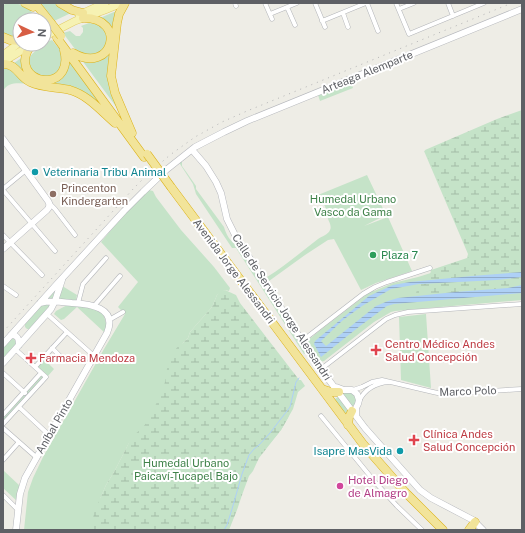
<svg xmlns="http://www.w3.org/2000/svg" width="525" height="533" viewBox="0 0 525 533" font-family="'Public Sans',sans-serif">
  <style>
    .green { fill: #c5e3c8; fill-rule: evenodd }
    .wetland { fill: url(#wetland-marsh) }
    .water { fill: url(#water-rules) }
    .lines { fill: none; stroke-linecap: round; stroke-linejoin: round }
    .stream { stroke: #aed0f6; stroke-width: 1 }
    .street-casing { stroke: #b3b5b9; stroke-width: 5 }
    .secondary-casing { stroke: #b5b7bc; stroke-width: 7 }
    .primary-casing { stroke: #e3cd6b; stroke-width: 8 }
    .highway-casing { stroke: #dcb219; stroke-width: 9 }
    .street { stroke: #fff; stroke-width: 4 }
    .secondary { stroke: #fff; stroke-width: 6 }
    .primary { stroke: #f6f2b3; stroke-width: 7 }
    .highway { stroke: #f2e49a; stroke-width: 8 }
    .rail { stroke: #b4b4b5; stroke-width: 1; stroke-dasharray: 1 5; stroke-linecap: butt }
    .highway-bridge-casing { stroke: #dcb219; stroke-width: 9; stroke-linecap: butt }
    .highway-bridge { stroke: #f2e49a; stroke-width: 8 }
    .culture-dot { fill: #0f9aa8; stroke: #fff; stroke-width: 1.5 }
    .education-dot { fill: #8d6e63; stroke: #fff; stroke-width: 1.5 }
    .leisure-dot { fill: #2e9e5b; stroke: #fff; stroke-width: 1.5 }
    .health-dot { fill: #e0444e; stroke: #fff; stroke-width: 1.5 }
    .hotel-dot { fill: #d1479c; stroke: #fff; stroke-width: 1.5 }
    .labels { text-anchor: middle; stroke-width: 4; stroke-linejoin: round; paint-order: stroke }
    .street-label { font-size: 11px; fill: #5e6065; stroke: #fff }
    .culture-label { font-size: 11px; fill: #0d838f; stroke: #fff; text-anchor: start }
    .education-label { font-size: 11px; fill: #785e54; stroke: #fff; text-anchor: start }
    .park-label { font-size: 11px; fill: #3f8249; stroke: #fff }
    .leisure-label { font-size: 11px; fill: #27864d; stroke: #fff; text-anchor: start }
    .health-label { font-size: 11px; fill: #be3a42; stroke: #fff; text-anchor: start }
    .hotel-label { font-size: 11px; fill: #b23c85; stroke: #fff; text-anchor: start }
  </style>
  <defs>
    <pattern id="wetland-marsh" width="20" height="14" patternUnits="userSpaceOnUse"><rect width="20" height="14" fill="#c5e3c8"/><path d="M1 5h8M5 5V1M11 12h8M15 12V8" fill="none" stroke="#a3bba6"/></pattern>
    <pattern id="water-rules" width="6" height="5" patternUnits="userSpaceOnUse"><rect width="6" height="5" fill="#aed0f6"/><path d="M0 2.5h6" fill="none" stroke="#91accb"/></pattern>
  </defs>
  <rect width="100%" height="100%" fill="#eeede6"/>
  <!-- green -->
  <path class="green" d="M8 3C24 3 29 8 39 20H20V36L14 37 3 35V5Z
    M40 3H56L71 13 54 21Z
    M114 12H118L110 67 120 112 81 59 87 61 111 45 100 18Z
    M89 23 97 24 105 28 108 44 98 56 78 53 63 33 70 31 76 36H80L83 32V28L81 26Z
    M52 40 62 52 63 67 51 78 37 76 27 64C31 52 35 52 44 45 47 42 49 41 52 40Z
    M24 56 27 72 52 81 67 56 111 117 88 97 30 80 14 63Z
    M4 69H10L30 84C20 83 8 81 3 91V70Z
    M350 81 353 88 320 101 318 95Z
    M522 111V300L395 311 391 312 374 322 324 361 320 362 307 341 319 331 371 291H374L393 283 418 277 466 262 468 254 424 151Z
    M180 162H182V166L187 173 196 186V189L224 227C226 234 230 242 237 245L255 273 306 353 304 354 236 248H232L196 194 193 184 180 164Z
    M367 175 386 215 364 226 388 217 412 271 376 283 361 290 334 239 328 240 305 255 269 281 267 277C285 266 301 252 318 239 322 236 328 235 330 230 332 226 329 222 328 219 328 218 329 217 329 216 329 214 327 212 326 211L325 206 321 202 318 195Z
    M149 190 153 191 156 197 181 230 214 267 230 288 229 291 225 290 217 295 212 307 190 332 188 338 182 344 294 380H301L305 386 298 392 293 409 281 430 271 442 257 455 244 485 240 499 236 507 228 530H24L28 492 33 478 43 457 104 349 125 314 118 307 138 282 101 242 121 218ZM130 441 115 476 100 499 106 485 114 472Z
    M59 284 77 295 76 301 45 300Z
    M44 302H51L50 306 29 329H27L25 327V322Z
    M71 303 103 312 107 327 105 333 77 307 64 319 61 320 54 314 56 311Z
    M426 314 431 388 401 380 399 317Z
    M12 337 17 343 3 358V347Z
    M44 359 54 369 48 376 38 367Z
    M42 374 45 376 3 422V417Z
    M351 391 357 399 356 403 348 410 345 415 334 400 344 392Z
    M3 470 20 486 18 502 3 488Z"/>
  <!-- wetland -->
  <path class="wetland" d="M522 110V272L429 280 431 270 470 257 425 150 497 119Z
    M522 277V285L508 288 455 292 415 296 419 284 497 280Z
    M225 290 236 295 240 303 300 381 288 418 281 430 259 458 253 471 249 476 242 495 237 510 229 530H91L94 513 106 485 114 472 130 441 133 436 143 427 149 420 163 388 165 382 168 362 171 356 175 350 179 345 183 343 188 338 190 332 212 307 217 295 220 292Z"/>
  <!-- water -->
  <path class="water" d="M522 272V277L497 280 419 284 391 289 362 306 343 320 321 341 326 346 376 306 388 301 398 298 455 292 508 288 522 285V293L394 304 387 306 360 326 321 357 314 344 315 341 369 296 393 285 410 282 472 276Z"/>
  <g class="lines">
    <!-- stream -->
    <path class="stream" d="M224 530 227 525 232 509 242 474 249 455 254 449 259 445 270 433 290 407 296 382 299 378"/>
    <defs>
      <path id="street" d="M235 3 236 6
        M265 3 272 19
        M315 3 325 27
        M367 3 378 31
        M396 3 409 34 484 3
        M448 3 453 16
        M287 7 295 25
        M399 9 414 3
        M343 13 348 27
        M270 14 297 3
        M322 21 366 3
        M3 189 26 170
        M3 190 55 251
        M50 204 55 209 75 235
        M3 235 42 275
        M3 286 16 295
        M78 303 83 284 106 258
        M94 306 120 276
        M47 314 94 356
        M109 320 123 312
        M302 341 363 294 375 287 387 282 430 268
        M52 348 64 360
        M35 367 67 332
        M321 369 386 319 395 315 408 312 522 304
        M3 373 25 393
        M353 390 362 387 372 382 382 380 433 392 442 394 522 389
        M359 401C365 389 376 383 389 382
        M19 407 49 435
        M3 415 41 373
        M321 416 375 482 397 506 422 530
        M3 424 46 377 15 349
        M3 428 36 457
        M3 460 19 442
        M3 495 18 510"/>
      <path id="secondary" d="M3 139 48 201C50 204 50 207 47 210L3 249
        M193 150 194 152 206 166 216 182 221 193 227 219 235 235 302 341 320 368 365 428 420 490 431 498 473 520 483 530
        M11 335C18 335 19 339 19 345
        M3 344 56 285 124 211 143 192 166 170 195 147 224 132 247 121 522 9
        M3 363 51 309 55 301 62 280
        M336 387 344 390H352L357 394 359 400 358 404 356 408V416
        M16 530 20 494 25 478 107 333C118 307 89 304 72 303 61 302 51 300 40 303"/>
      <path id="primary" d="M79 15 105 3
        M44 37 75 21 105 10 122 3
        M3 55 19 43
        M3 62 32 44"/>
      <path id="highway" d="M25 3 33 7
        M35 3 51 23
        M60 3 72 10 83 13
        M125 3 119 14 117 23 111 76 115 93 132 133
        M3 37 10 40 20 41
        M57 38 144 157
        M32 44C28 49 25 55 25 61 26 88 74 88 64 50
        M73 53C113 76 128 17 83 18
        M3 64C17 64 19 77 30 82 42 88 57 87 70 90 88 95 102 112 115 123
        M171 187 363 444 405 492 443 530
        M322 389 331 392H339
        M348 425 349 417 352 411
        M469 530 475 522"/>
    </defs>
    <!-- street casing -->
    <use href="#street" class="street-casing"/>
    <!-- secondary casing -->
    <use href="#secondary" class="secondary-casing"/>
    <!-- primary casing -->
    <use href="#primary" class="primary-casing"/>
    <!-- highway casing -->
    <use href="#highway" class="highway-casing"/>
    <!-- street -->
    <use href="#street" class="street"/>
    <!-- secondary -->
    <use href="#secondary" class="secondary"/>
    <!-- primary -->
    <use href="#primary" class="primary"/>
    <!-- highway -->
    <use href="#highway" class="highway"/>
    <!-- rail -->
    <path class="rail" d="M3 332 134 188 149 173 170 155 195 137 222 122 247 111 512 3"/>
    <defs>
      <path id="highway-bridge" d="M51 23 61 36
        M147 154 171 187"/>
    </defs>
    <!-- highway-bridge casing -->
    <use href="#highway-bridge" class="highway-bridge-casing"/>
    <!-- highway-bridge -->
    <use href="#highway-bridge" class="highway-bridge"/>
  </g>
  <!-- markers -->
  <g class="culture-dot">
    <circle cx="35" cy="172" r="4"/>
    <circle cx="400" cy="451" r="4"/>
  </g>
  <circle class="education-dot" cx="53" cy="194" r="4"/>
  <circle class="leisure-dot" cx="373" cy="255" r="4"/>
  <g class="health-dot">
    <path d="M374 344h4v4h4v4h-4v4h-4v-4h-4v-4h4z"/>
    <path d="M29 352h4v4h4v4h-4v4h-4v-4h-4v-4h4z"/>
    <path d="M412 434h4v4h4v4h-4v4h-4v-4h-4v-4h4z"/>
  </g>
  <circle class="hotel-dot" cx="340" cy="486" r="4"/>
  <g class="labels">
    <!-- street labels -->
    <g class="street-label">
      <text transform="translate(367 72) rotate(-22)" y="4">Arteaga Alemparte</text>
      <text transform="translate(234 271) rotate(53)" y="4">Avenida Jorge Alessandri</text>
      <text transform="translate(282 307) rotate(57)" y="4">Calle de Servicio Jorge Alessandri</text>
      <text transform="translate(468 391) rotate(-2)" y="4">Marco Polo</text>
      <text transform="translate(54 426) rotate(-60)" y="4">Aníbal Pinto</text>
    </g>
    <!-- culture labels -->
    <g class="culture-label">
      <text x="43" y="176">Veterinaria Tribu Animal</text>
      <text x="392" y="455" text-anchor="end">Isapre MasVida</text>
    </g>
    <!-- education labels -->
    <g class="education-label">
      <text x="61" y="192">Princenton<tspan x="61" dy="13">Kindergarten</tspan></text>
    </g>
    <!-- park labels -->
    <g class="park-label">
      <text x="353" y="203">Humedal Urbano<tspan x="353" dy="13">Vasco da Gama</tspan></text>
      <text x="186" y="467">Humedal Urbano<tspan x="186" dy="13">Paicaví-Tucapel Bajo</tspan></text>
    </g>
    <!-- leisure labels -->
    <g class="leisure-label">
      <text x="381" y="259">Plaza 7</text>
    </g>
    <!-- health labels -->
    <g class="health-label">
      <text x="385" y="348">Centro Médico Andes<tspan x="385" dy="13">Salud Concepción</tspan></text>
      <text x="39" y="362">Farmacia Mendoza</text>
      <text x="423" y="438">Clínica Andes<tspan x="423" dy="13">Salud Concepción</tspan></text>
    </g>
    <!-- hotel labels -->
    <g class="hotel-label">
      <text x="348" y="484">Hotel Diego<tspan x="348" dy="13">de Almagro</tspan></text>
    </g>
  </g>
  <!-- border -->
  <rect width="525" height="533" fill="none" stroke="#5e6065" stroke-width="8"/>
  <!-- north arrow -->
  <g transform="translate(32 32) rotate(94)"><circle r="19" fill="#ffffff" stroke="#bfbfc1"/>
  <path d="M0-3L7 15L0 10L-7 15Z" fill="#d75e44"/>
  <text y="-6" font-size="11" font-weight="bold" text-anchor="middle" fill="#5e6065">N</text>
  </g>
</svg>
